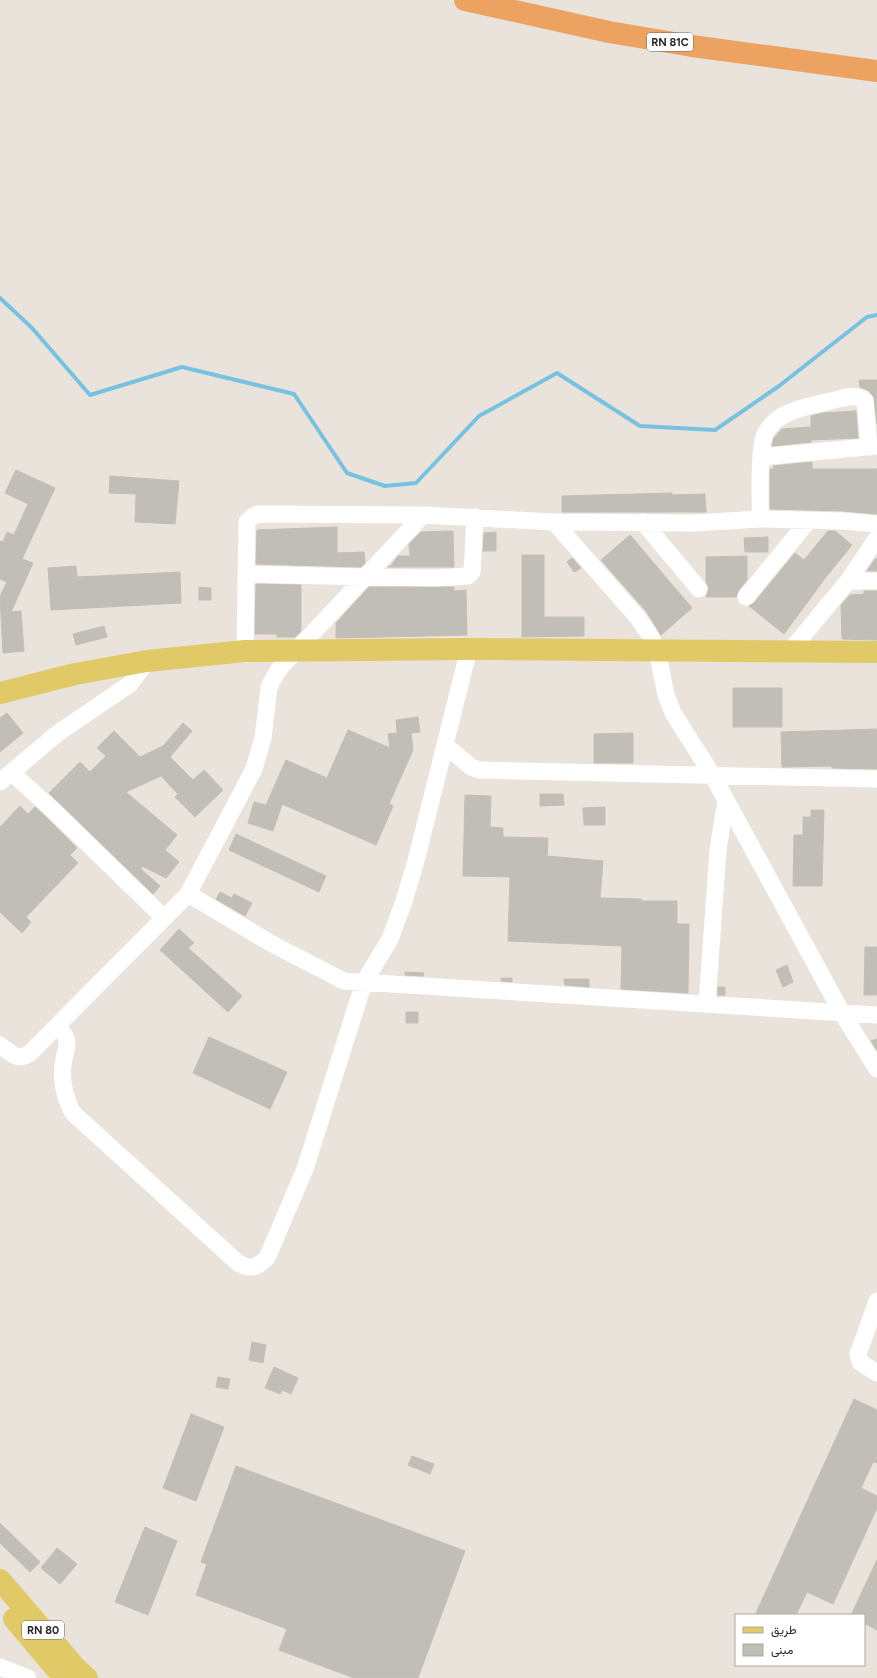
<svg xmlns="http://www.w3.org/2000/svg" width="877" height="1678" viewBox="0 0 877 1678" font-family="Figtree,Vazirmatn,sans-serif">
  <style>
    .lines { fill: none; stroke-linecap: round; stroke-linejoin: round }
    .stream { stroke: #78c1e1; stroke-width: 4 }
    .building { fill: #c1bdb7; stroke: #c4bfb5 }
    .minor { stroke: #fff; stroke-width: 17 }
    .major { stroke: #e1c968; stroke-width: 22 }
    .highway { stroke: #eca362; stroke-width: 22 }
    .labels { text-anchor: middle; stroke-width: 3; stroke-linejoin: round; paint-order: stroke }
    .shield { fill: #fff; stroke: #686868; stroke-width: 1 }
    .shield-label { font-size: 11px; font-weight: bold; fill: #282828 }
  </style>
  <rect width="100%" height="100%" fill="#e9e3db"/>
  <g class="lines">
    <!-- stream -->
    <path class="stream" d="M0 298 32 328 90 395 182 367 294 394 347 473 385 486 416 483 479 416 557 373 640 426 715 430 779 386 867 317 877 315"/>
  </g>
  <!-- building -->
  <path class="building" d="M859 380H877V424L874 397 868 390 860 387Z
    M856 411 858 438 811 440V442L772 446 774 438 782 429 811 427V416L823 413Z
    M812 462V469H877V514L843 511 770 509V469H774L773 466Z
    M16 470 55 488 22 559 33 563 11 612 21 611 24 651 3 653 0 596 7 582 0 579V541L3 542 7 532 14 535 28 504 5 493Z
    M110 476 179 481 175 524 135 522 136 494 109 493Z
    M672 493V495L705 494 706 512H562V496Z
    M337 527V553L364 552 365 563 361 567 256 564 257 530Z
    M453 531 454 567H388L391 566 398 556H410L409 544 421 532Z
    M828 531H835L852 545 826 577 784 634 749 606 754 603 795 553 804 560Z
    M496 532V551H483L484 533Z
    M630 535 692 608 661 635 646 611 601 560Z
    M768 537V552H745L744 538Z
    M522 555H544V617H584V636L522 637Z
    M747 556V580L738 591 736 597H706L709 588 706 582V557Z
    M572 558 581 568 574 572 567 562Z
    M875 559H877V571H867Z
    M76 566 77 577 180 572 181 603 51 610 48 568Z
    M256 584 301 585V631L295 637H277V634H255Z
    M199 587 211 588V600H199Z
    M369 587H454V591L466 590 467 635 336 638V623Z
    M864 591H877V640L842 639 841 605 850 595 864 594Z
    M104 626 107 637 76 645 73 634Z
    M733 688H782V727H733Z
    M7 713 23 733 0 752V718Z
    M418 717 420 732 411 733 413 750 389 804 393 806 376 845 282 804 273 831 248 823 254 802 266 805 286 760 327 778 348 730 390 748 388 734 397 733 396 720Z
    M183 723 192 731 170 757 193 780 204 770 223 790 195 817 175 797 178 794 161 776 126 792 177 835 165 850 179 862 166 878 142 866 141 869 160 886 153 894 49 793 80 762 90 772 106 756 97 748 114 731 140 757 163 746Z
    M877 729V769L832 768V766L782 767 781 732Z
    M633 733V763H594V734Z
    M540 794H563L564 805 540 806Z
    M465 795 491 796 490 827 503 828V837L548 838 547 856 603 861 600 898 641 899V901H677V924H689L688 993 621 989 622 946 508 941 510 877 463 876Z
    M20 806 28 814 35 807 45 816 77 848 70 855 78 863 26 917 31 922 22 933 0 912V827Z
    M605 807V825H584L583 808Z
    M811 810H824L822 886H793L794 835H803V817H811Z
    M236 834 326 876 319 892 229 850Z
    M220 892 232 898 234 894 252 903 245 916 216 899Z
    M179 929 194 943 188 948 242 996 228 1012 160 950Z
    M865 947H877V995H864Z
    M787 965 793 982 783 987 776 970Z
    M405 972 424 973 423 976 405 975Z
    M501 978H512V982L501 981Z
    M564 979H589V987L565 985Z
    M718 987H725V995H718Z
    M406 1012H418V1023H406Z
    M209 1037 287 1072 270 1109 193 1073Z
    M877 1039V1050L871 1041Z
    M252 1342 266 1345 263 1363 249 1360Z
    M274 1367 298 1378 291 1394 282 1390 280 1394 265 1388Z
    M218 1377 230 1379 228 1389 216 1387Z
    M854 1399 877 1410V1463L873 1462 861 1488 877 1496V1508L833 1604 807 1592 796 1615H755Z
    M191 1414 224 1427 196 1501 163 1488Z
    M412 1456 434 1464 430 1474 408 1465Z
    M236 1466 465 1551 418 1678H354L279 1650 287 1629 196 1595 207 1564 201 1562Z
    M0 1523 40 1562 30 1572 0 1543Z
    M145 1527 177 1541 148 1615 115 1602Z
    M57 1548 77 1564 60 1584 41 1568Z
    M877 1560V1630L864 1623V1615H851Z"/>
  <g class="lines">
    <!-- minor -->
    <path class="minor" d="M761 457 877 446
      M760 519C761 497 758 457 764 437 765 432 772 424 776 420 791 409 813 405 831 401 840 399 857 392 865 401L869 447
      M554 522 638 618 649 634 657 650 666 695 673 713 713 776 842 1013 877 1069
      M643 522 699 589
      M246 574 366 577 435 578 468 576 472 572 475 517
      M848 581H877
      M746 597 809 520
      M791 650 848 581 877 538
      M245 651 247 522 252 517 258 514 423 515 554 522 694 523 760 519 843 521 877 524
      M446 746 471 767 479 770 877 779
      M12 773 52 809 164 918
      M0 782 58 733 130 684 147 661
      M188 894 274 945 344 981 877 1015
      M707 1004 718 850 726 800
      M56 1027C60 1030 65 1034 66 1038 69 1046 65 1052 64 1059 60 1077 64 1097 73 1113L238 1263C251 1270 256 1268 267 1258L305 1169 364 982 390 939 404 901 416 861 469 649
      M0 1045C11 1053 17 1062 30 1053L188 894 254 769 263 738 269 688 272 681 279 669 423 515
      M877 1301 858 1354 860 1362 877 1373
      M0 1667 28 1678"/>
    <!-- major -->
    <path class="major" d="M0 693 75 674 147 661 245 651 469 649 877 652
      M0 1580 75 1667 87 1678
      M14 1619 64 1678"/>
    <!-- highway -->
    <path class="highway" d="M465 0 609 32 692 46 877 71"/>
  </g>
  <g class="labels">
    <!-- shield labels -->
    <g class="shield">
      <rect x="647" y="33" width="46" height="18" rx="3"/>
      <rect x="22" y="1621" width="42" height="18" rx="3"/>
    </g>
    <g class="shield-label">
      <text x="670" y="46">RN 81C</text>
      <text x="43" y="1634">RN 80</text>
    </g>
  </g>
  <!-- legend -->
  <rect x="735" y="1614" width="130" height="52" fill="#ffffff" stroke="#a9a9a9"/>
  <rect x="743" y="1627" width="20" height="6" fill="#e1c968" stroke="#a9a9a9"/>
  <text x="771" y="1634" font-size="12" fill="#282828">طريق</text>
  <rect x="743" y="1644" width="20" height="12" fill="#c1bdb7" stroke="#a9a9a9"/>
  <text x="771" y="1654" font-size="12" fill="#282828">مبنى</text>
</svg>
